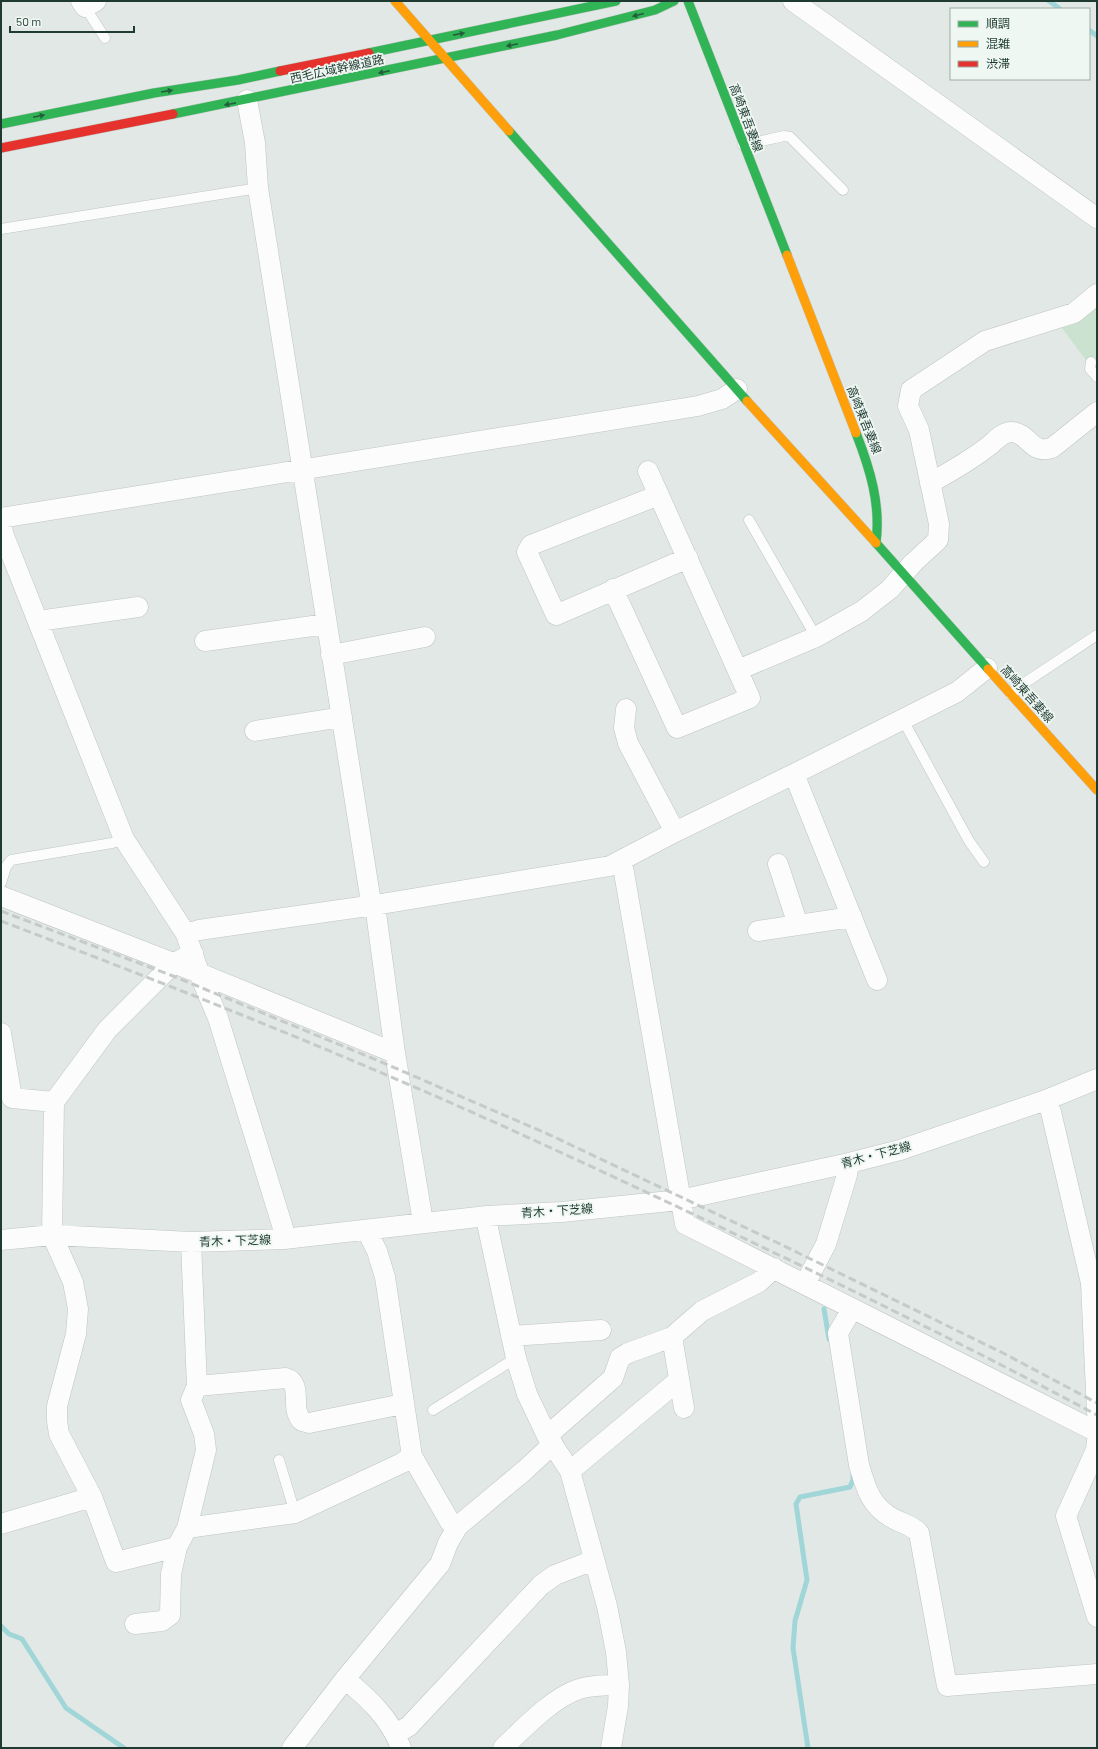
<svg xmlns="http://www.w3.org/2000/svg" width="1098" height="1749" viewBox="0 0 1098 1749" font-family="Barlow,'Noto Sans JP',sans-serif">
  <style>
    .green { fill: #cae2cf }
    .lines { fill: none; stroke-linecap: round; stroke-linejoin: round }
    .stream { stroke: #a0d6d8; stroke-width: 5 }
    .lane-casing { stroke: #bfc5c2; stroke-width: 11 }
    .street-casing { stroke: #bfc5c2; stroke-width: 21 }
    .fast-casing { stroke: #bdc6c2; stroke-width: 10 }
    .slow-casing { stroke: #bdc6c2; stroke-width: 10 }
    .jam-casing { stroke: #bdc6c2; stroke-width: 10 }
    .lane { stroke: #fbfcfb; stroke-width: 10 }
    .street { stroke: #fbfcfb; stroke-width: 20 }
    .fast { stroke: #30b455; stroke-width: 9 }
    .slow { stroke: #ff9f0a; stroke-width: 9 }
    .jam { stroke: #e5322d; stroke-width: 9 }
    .rail { stroke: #c6cac8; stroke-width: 3; stroke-dasharray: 8 4; stroke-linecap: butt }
    .oneway { fill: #245f3c }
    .labels { text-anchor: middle; stroke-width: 3.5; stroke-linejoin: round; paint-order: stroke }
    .street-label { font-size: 12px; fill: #1f3b31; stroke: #eff7f3 }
  </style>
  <rect width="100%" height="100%" fill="#e2e8e5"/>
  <!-- green -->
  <path class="green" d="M1097 307V358L1094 365 1097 370V384L1087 371 1088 363 1062 328 1075 324Z"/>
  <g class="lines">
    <!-- stream -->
    <path class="stream" d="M1049 1 1060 9
      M1089 30 1097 36
      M824 1309 829 1339
      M1 1626 9 1634 22 1639 66 1708 124 1748
      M808 1748 793 1648 795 1621 807 1580 796 1504 800 1497 850 1487 853 1480V1475"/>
    <defs>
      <path id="lane" d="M85 7 105 38
        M743 145 784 136 790 137 843 190
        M1 229 258 188
        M1091 362 1090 369 1097 377
        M749 520 816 637
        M1011 695 1020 686 1097 635
        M903 720 969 841 984 862
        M1 883 6 867 11 860 112 843 124 839
        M433 1410 516 1358
        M279 1460 295 1513"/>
      <path id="street" d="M81 1 85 7 96 1
        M793 1 1097 218
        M247 100 255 143 258 188 370 896 375 905 395 1053 423 1222
        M930 483C952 471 971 460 990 445 996 440 1003 432 1011 432 1029 432 1030 455 1052 448L1097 412
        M659 495 531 545 527 552 556 615 688 558
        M1 518 698 406 722 399 737 389
        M1 522 4 536 124 839 186 934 199 973 218 1018 283 1228 284 1239
        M613 589 677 728 750 698 648 471
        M38 621 138 607
        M205 641 327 624
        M331 655 425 637
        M738 670 816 637 862 611 890 589 913 563 938 540 939 524 919 430 908 406 911 390 985 341 1074 313 1097 294
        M626 709 624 728 628 743 675 832
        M255 731 342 717
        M794 774 877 980
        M622 861 685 1224 1097 1432
        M778 864 798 925
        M1 896 199 973 395 1053
        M758 931 852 917
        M186 934 199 930 375 905 610 866 675 832 794 774 957 692 987 668
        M1 1033 12 1098 54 1102
        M1046 1100 1051 1112 1091 1283 1097 1413
        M487 1216 488 1228 516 1358 527 1394 547 1436 570 1471 607 1606 616 1652 619 1685 618 1706 611 1748
        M367 1231 377 1251 385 1277 412 1456 450 1522 458 1526
        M1 1240 52 1235 191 1242 284 1239 487 1216 562 1212 680 1200 849 1163 900 1150 1046 1100 1097 1079
        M805 1284 826 1244 847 1175 849 1163
        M852 1309 838 1333 859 1465C866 1489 871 1507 894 1519 903 1524 912 1525 919 1533L947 1686 1097 1674
        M511 1336 601 1330
        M672 1337 684 1408
        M197 1386 286 1378C300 1382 294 1401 297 1412 298 1415 300 1419 302 1421L309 1423 403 1404
        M547 1436 613 1378 620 1358 628 1353 672 1337 702 1311 759 1282 774 1268
        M1097 1440 1096 1450 1066 1516 1097 1617
        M570 1471 679 1380
        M1 1524 92 1497
        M187 1528 295 1513 402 1463 412 1456
        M177 1547 116 1562 92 1497 59 1434 57 1421V1406L76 1334 78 1309 73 1282 52 1235 54 1102 107 1030 174 963 193 953
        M135 1624 162 1621 170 1615 171 1574 177 1547 187 1528 206 1450 204 1434 191 1400 197 1386 191 1242
        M345 1679C368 1698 391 1719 401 1748
        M396 1734 409 1726 541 1585 555 1575 594 1560
        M292 1748 345 1679 440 1564 448 1543 458 1526 525 1470 553 1444
        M503 1748C524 1728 552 1698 579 1689 592 1685 606 1685 619 1685"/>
      <path id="fast" d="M688 1 787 255
        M369 53 616 1
        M173 114 557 35 655 10 674 1
        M1 124 154 93 238 80 280 71
        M509 131 747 401
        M856 433C870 469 881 504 876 543L988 669"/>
      <path id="slow" d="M395 1 509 131
        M787 255 856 433
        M747 401 876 543
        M988 669 1097 790"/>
      <path id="jam" d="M280 71 369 53
        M1 148 173 114"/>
    </defs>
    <!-- lane casing -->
    <use href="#lane" class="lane-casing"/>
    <!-- street casing -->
    <use href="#street" class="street-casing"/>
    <!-- fast casing -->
    <use href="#fast" class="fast-casing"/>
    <!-- slow casing -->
    <use href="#slow" class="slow-casing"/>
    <!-- jam casing -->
    <use href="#jam" class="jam-casing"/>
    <!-- lane -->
    <use href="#lane" class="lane"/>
    <!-- street -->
    <use href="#street" class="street"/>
    <!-- fast -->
    <use href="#fast" class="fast"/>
    <!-- slow -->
    <use href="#slow" class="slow"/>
    <!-- jam -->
    <use href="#jam" class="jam"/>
    <!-- rail -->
    <path class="rail" d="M1 911 173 976 379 1061 550 1135 780 1244 1003 1353 1097 1403
      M1 921C127 969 253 1018 377 1071 479 1114 580 1161 680 1208 820 1274 960 1342 1097 1415"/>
  </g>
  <!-- one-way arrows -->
  <defs><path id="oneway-solid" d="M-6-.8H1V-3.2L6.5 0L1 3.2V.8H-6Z"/></defs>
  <g class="oneway">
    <use href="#oneway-solid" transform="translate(638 15) rotate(166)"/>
    <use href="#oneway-solid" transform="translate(459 34) rotate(-11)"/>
    <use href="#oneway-solid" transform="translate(512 45) rotate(168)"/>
    <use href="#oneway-solid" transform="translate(384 72) rotate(168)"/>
    <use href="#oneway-solid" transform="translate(167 91) rotate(-9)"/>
    <use href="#oneway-solid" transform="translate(230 104) rotate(169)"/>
    <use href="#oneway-solid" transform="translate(39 116) rotate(-12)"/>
  </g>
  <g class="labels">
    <!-- street labels -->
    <g class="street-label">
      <text transform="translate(337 69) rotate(-12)" y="4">西毛広域幹線道路</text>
      <text transform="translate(746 118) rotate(69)" y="4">高崎東吾妻線</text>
      <text transform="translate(864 420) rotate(68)" y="4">高崎東吾妻線</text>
      <text transform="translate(1027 694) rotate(48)" y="4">高崎東吾妻線</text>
      <text transform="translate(876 1155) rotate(-15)" y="4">青木・下芝線</text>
      <text transform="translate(557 1211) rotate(-4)" y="4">青木・下芝線</text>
      <text transform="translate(235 1241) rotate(-2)" y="4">青木・下芝線</text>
    </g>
  </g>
  <!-- border -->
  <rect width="1098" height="1749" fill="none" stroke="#1f3b31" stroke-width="4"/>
  <!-- legend -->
  <rect x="950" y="8" width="140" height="72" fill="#eff7f3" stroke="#9caca5"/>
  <rect x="958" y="21" width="20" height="6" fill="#30b455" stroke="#9caca5"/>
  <text x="986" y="28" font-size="12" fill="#1f3b31">順調</text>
  <rect x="958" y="41" width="20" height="6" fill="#ff9f0a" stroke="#9caca5"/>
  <text x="986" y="48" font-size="12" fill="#1f3b31">混雑</text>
  <rect x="958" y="61" width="20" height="6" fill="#e5322d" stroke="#9caca5"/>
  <text x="986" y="68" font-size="12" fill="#1f3b31">渋滞</text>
  <!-- scale -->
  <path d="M10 26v6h124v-6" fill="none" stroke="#1f3b31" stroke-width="2"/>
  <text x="16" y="26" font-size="12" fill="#1f3b31" stroke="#eff7f3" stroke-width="3" paint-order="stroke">50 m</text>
</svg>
